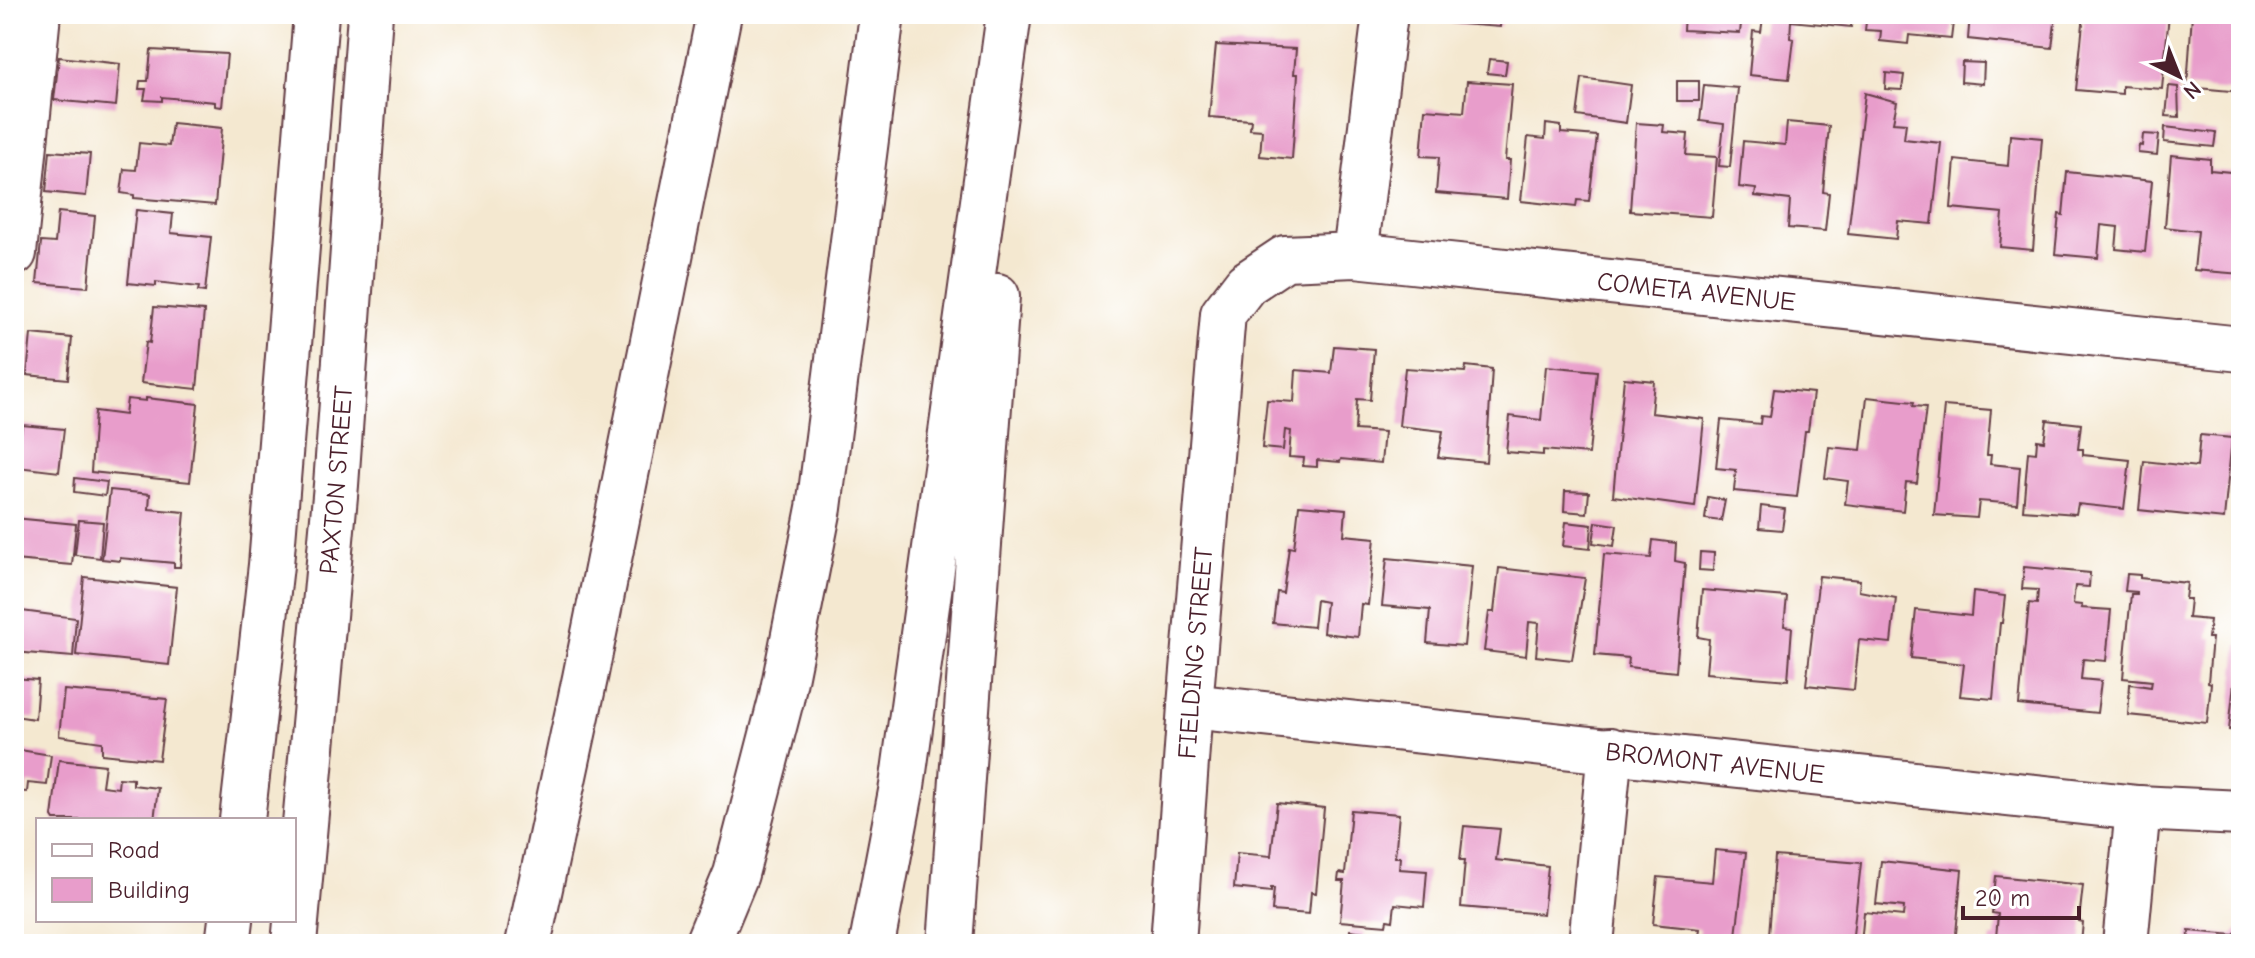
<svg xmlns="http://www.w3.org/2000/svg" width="2255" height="958" viewBox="0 0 2255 958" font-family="'Comic Neue',sans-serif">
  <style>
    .building { fill: #e89dcb }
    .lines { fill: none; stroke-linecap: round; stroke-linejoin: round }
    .minor-casing { stroke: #643d44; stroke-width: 48 }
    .highway-casing { stroke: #643d44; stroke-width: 48 }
    .minor { stroke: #fff; stroke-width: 44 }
    .highway { stroke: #fff; stroke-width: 44 }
    .labels { text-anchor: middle; stroke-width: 6; stroke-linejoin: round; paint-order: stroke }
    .street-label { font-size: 26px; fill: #4a1f2b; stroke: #fff }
  </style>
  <rect width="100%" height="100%" fill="#fff"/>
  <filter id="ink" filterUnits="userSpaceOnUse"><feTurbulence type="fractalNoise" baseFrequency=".0125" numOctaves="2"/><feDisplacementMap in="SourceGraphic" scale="16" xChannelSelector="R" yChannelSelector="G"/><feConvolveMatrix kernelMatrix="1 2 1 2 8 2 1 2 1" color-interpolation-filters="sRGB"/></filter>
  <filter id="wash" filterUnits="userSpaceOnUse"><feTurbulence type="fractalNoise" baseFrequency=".006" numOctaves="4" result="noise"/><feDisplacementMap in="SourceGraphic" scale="32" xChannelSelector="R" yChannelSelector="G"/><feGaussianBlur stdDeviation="1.8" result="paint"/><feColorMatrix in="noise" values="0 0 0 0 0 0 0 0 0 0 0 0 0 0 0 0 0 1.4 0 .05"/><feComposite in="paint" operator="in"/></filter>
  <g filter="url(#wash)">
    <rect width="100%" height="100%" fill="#f4e8d0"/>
    <g id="blocks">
      <!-- building -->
      <path class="building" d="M1437 14H1501L1500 27 1436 22Z
        M1684 14H1742L1740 33 1683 30Z
        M1761 14H1852L1851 27 1791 21 1790 38 1794 39 1789 79 1749 75 1753 31 1761 32 1763 18Z
        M1867 14H1954L1951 39 1909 35 1908 44 1880 41 1881 31 1865 30Z
        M1970 14H2056L2052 48 1968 39Z
        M2084 14H2169L2162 89 2122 86V94L2076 90Z
        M2192 14H2237V18L2241 19V92L2187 87Z
        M1216 45 1296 49 1294 74H1298L1292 159 1260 156 1262 130 1250 129 1251 120 1209 117Z
        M151 50 227 54 222 107 215 106V102L162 97V101L144 100 146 89H139L140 81H148Z
        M59 57 120 64 116 106 54 100Z
        M1489 59 1507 61 1505 75 1487 73Z
        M1962 62 1984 63 1983 84 1961 82Z
        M1886 73 1904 75 1902 90 1885 89Z
        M1582 78 1631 85 1626 123 1577 116Z
        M1467 81 1512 84 1505 160H1510L1507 199 1436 193 1439 157 1421 156 1425 109 1464 112Z
        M1677 81H1699V101H1677Z
        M1704 85 1738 88 1730 167 1719 166 1724 124 1700 121Z
        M2169 86 2178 87 2179 117 2166 116Z
        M1865 93 1897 102 1893 122 1906 123 1904 139 1941 143 1932 224 1898 221 1896 239 1848 234Z
        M1787 122 1829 126 1823 192 1829 193 1825 231 1788 228 1790 200 1755 196 1756 189 1739 187 1743 141 1785 145Z
        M172 123 222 128 215 205 134 198V195L121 193 124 169 136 170 139 143 169 146Z
        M1636 123 1664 125 1663 132 1688 134 1686 155 1717 157 1712 217 1630 211Z
        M1546 124 1561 126V133L1597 136 1589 201 1577 200 1576 207 1521 201 1528 137 1545 139Z
        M2165 127 2216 133 2214 147 2164 142Z
        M2143 134 2159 135 2157 155 2138 153 2139 145 2142 146Z
        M2010 135 2042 138 2033 250 2000 247 2003 213 1951 208 1955 160 2008 166Z
        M50 151 90 154 86 196 46 192Z
        M2171 155 2210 159V170L2241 173V274L2194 270 2198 231 2165 227Z
        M2067 172 2152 181 2145 252 2116 249 2118 227 2101 225 2098 258 2055 254 2059 214 2063 215Z
        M136 210 173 214 171 233 211 237 205 292 198 291 199 287 156 282V286L128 283Z
        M58 212 95 216 88 287 37 283 41 242 55 243Z
        M154 307 204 311 197 389 141 383 146 342 150 343Z
        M31 334 72 338 68 379 27 375Z
        M1334 346 1374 349 1370 400 1357 399 1355 430 1384 432 1381 463 1341 459 1340 462 1317 460V467L1303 466 1304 458 1289 457 1291 431 1285 430 1283 450 1262 448 1267 400 1294 402 1296 370 1331 373Z
        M1466 366 1492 369 1486 462 1438 457 1443 431 1399 426 1405 368 1465 372Z
        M1546 366 1597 371 1589 454 1543 450V455L1506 452 1510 416 1541 420Z
        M1624 378 1654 381 1651 413 1704 419 1695 507 1613 496Z
        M1774 389 1813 393 1808 431H1805L1797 497 1734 491 1736 470 1716 468 1721 420 1760 424 1761 416 1770 417Z
        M1867 397 1914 402 1913 406 1926 407 1917 483 1906 482 1903 511 1845 504 1848 481 1825 478 1829 447 1861 450Z
        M146 398 198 404 190 482 91 472 95 411 125 415 127 399 146 401Z
        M1944 406 1991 410 1987 455H1991L1990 464 2020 467 2017 504 1979 501 1977 518 1934 515Z
        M2047 420 2081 424 2078 449H2083V455L2130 460 2124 509 2078 504 2076 514 2023 510 2028 452 2036 453 2037 440 2044 441Z
        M22 425 64 429 59 472 17 467Z
        M2200 435 2232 438 2224 519 2139 510 2144 461 2197 467Z
        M75 478 107 482 105 496 74 492Z
        M110 490 150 494 149 509 185 512 180 567H174V563L120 558V561L102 559Z
        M1565 491 1589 492 1587 513 1564 511Z
        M1708 497 1725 500 1721 521 1705 519Z
        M1299 505 1346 509 1344 535 1375 538 1368 605 1361 604 1358 637 1323 633 1326 602 1316 600 1313 627 1273 623 1277 592 1283 593 1289 547 1294 548Z
        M1761 506 1785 509 1782 530 1759 528Z
        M14 518 76 524 72 565 14 560Z
        M79 520 103 522 100 558 75 555Z
        M1566 522 1592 525 1590 549 1563 546Z
        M1596 522 1617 525 1614 546 1593 543Z
        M1653 540 1676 543 1675 561 1685 563 1676 672 1628 667 1629 658 1595 655 1604 554 1651 558Z
        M1700 552 1714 553 1713 571 1699 570Z
        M1387 558 1472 566 1464 646 1427 643 1430 610 1382 606Z
        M2024 567 2090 573 2089 587 2075 586 2073 604 2082 605 2081 608 2111 610 2106 661 2083 659 2081 679 2101 681 2097 713 2019 705 2029 603 2037 604 2038 590 2022 589Z
        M1499 568 1585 578 1572 660 1536 656 1539 623 1529 622 1526 656 1484 651 1489 612H1494Z
        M2127 574 2140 575V578L2187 583 2185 599H2190L2188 618 2210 620 2208 638H2212L2208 682 2211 683 2207 723 2128 715 2130 684 2151 687 2152 681 2123 678 2131 594H2137V592L2125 591Z
        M1819 576 1860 580 1859 591 1896 598 1891 643 1859 640 1854 690 1806 685Z
        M84 577 177 587 169 665 76 655Z
        M1702 590 1787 597 1784 626 1792 627 1788 680 1706 673 1709 639 1698 637Z
        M1973 592 2005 596 2002 623H2000L1993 699 1960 696 1964 664 1911 658 1916 610 1971 616Z
        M14 610 76 618 73 657 14 652Z
        M2238 645H2241V731L2229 730Z
        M14 678 38 680 35 719 14 716Z
        M64 690 167 699 159 760 102 754V742L59 736Z
        M14 749 51 755 47 785 28 783 27 792 14 791Z
        M59 760 105 765 102 786 118 788 119 778 133 779V785L158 788 154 820H54L52 817Z
        M1277 803 1324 808 1316 893 1311 892 1309 914 1272 911 1274 888H1271V892L1234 888 1237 853 1271 856Z
        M1351 810 1399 814 1395 857H1400L1399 869 1427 871 1424 907 1395 904 1393 921 1387 920 1386 925 1340 921 1344 881H1338L1339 873 1345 874Z
        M1464 826 1500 829 1496 860 1548 866 1543 914 1461 907 1465 860H1460Z
        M1715 850 1746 853 1735 944H1698L1700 929 1653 924 1658 877 1712 882Z
        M1775 856 1861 863 1852 944 1769 935Z
        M1881 861 1962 870 1955 944H1861L1864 912 1903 916 1904 907 1876 904Z
        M1996 876 2083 885 2079 921 2083 922 2081 944H1990L1991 938H1996L1998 914 1992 913Z
        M2241 927V944H2188L2189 931 2234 935Z
        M1350 930 1365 932 1363 944H1348Z"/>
    </g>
  </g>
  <g filter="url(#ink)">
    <use href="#blocks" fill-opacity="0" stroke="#643d44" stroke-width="2"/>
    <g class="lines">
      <defs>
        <g id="minor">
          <path d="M14 253 38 14"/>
          <path d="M1355 255 1385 14"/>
          <path id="s1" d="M1190 706 2138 808 2241 813"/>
          <path d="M242 820 271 565 316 14"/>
          <path d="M228 944 231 920"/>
          <path id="s2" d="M294 944 336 485 370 14"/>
          <path id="s3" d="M1173 944 1190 706 1223 314 1246 284 1285 258 1355 255 2241 349"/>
          <path d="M1591 944 1610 750"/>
          <path d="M2125 944 2138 808"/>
        </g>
        <path id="highway" d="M528 944 585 678 719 14
          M707 944 736 874 781 700 819 508 882 14
          M872 944 902 786 1009 14
          M950 944 997 296"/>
      </defs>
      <!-- minor casing -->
      <use href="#minor" class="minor-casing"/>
      <!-- highway casing -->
      <use href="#highway" class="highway-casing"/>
      <!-- minor -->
      <use href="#minor" class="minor"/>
      <!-- highway -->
      <use href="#highway" class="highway"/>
    </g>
  </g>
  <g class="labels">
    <!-- street labels -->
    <g class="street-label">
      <text dy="9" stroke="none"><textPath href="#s3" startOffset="1130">COMETA AVENUE</textPath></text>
      <text dy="9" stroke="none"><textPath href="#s2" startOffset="466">PAXTON STREET</textPath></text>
      <text dy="9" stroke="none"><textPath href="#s3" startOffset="292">FIELDING STREET</textPath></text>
      <text dy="9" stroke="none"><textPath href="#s1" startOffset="528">BROMONT AVENUE</textPath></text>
    </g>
  </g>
  <!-- margin -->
  <rect width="2255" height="958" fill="none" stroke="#fff" stroke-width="48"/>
  <!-- legend -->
  <rect x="36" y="818" width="260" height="104" fill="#ffffff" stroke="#b7a5aa" stroke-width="2"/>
  <rect x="52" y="844" width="40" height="12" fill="#ffffff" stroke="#b7a5aa" stroke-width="2"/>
  <text x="108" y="858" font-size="24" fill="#4a1f2b">Road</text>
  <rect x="52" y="878" width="40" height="24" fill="#e89dcb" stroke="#b7a5aa" stroke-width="2"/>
  <text x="108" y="898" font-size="24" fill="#4a1f2b">Building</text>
  <!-- north arrow -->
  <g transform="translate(2179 76) rotate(137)" stroke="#ffffff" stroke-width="6" paint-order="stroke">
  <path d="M0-6L14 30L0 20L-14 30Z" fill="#4a1f2b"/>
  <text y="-12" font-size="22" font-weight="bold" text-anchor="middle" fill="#4a1f2b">N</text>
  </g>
  <!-- scale -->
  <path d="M1963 906v12h116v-12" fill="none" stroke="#4a1f2b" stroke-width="4"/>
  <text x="1975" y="906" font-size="24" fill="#4a1f2b" stroke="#ffffff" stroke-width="6" paint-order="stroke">20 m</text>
</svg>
